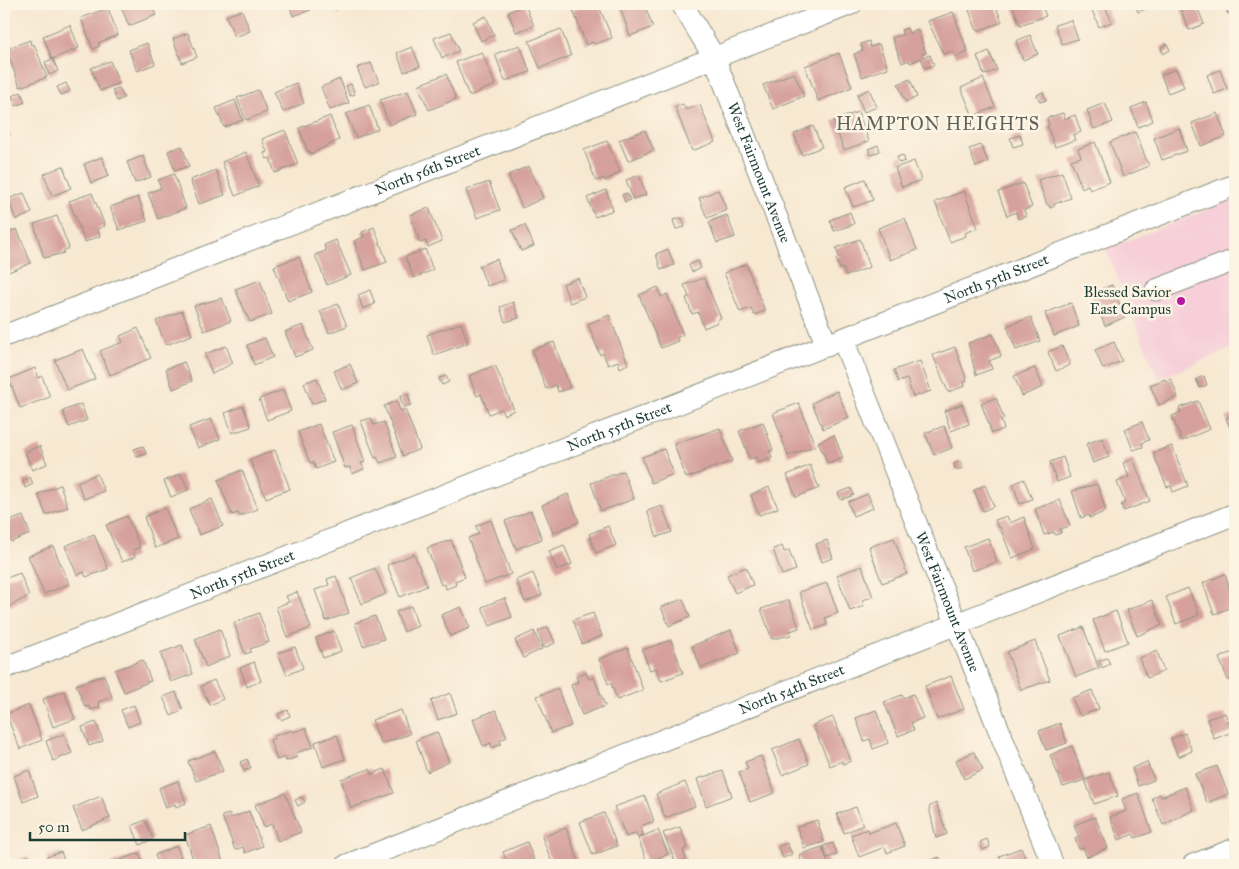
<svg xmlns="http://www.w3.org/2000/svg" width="1239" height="869" viewBox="0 0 1239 869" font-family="'IM FELL Great Primer',serif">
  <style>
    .built { fill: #f6cfd9 }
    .building { fill: #d6a19c }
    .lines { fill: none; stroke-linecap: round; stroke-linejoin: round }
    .minor-casing { stroke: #8b9282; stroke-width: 23 }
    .minor { stroke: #fff; stroke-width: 21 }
    .poi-dot { fill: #b5179e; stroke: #fcf5e5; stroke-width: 2 }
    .labels { text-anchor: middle; stroke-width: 5; stroke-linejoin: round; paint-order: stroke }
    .street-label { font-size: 15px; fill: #1f3d34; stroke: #fcf5e5 }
    .poi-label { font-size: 15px; fill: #1f3d34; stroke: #fcf5e5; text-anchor: end }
    .quarter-label { font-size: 18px; letter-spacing: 1px; fill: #5f6058; stroke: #fcf5e5 }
  </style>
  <rect width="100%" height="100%" fill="#fcf5e5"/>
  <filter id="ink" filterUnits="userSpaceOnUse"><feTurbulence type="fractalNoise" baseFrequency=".02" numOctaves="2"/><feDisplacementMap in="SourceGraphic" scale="10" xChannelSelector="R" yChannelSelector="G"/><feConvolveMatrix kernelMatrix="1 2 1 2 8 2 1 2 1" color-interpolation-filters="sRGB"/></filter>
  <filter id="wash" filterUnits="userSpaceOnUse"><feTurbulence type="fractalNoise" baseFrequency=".0096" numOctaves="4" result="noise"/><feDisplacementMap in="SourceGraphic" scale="20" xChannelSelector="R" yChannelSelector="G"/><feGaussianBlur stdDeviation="1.12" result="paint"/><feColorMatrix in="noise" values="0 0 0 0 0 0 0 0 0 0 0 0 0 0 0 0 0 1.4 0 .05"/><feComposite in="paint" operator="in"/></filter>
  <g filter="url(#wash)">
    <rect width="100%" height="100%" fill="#f7e8d1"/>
    <!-- built -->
    <path class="built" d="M1235 199V347L1158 379 1106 249Z"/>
    <g id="blocks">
      <!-- building -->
      <path class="building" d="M120 4H151L156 15 129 26Z
        M173 4H192L175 10Z
        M289 4H309L311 10 293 16Z
        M333 4H350L335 10Z
        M589 4H598L612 38 595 44 593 42 586 45 573 10Z
        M619 4H644L653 27 630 36Z
        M971 4H995L1002 22 977 31 967 5Z
        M1012 4H1041L1046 16 1020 25Z
        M1104 4 1112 22 1099 27 1091 8Z
        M1135 4H1152L1153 6 1138 12Z
        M1191 4H1196L1204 24 1189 30 1180 8Z
        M1225 4H1235V11L1228 14Z
        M525 5 534 26 516 32 508 12Z
        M108 8 118 35 98 43 100 46 93 49 81 18Z
        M242 10 250 31 235 37 226 16Z
        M953 12 968 52 955 57 953 51 943 54 928 21Z
        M486 16 494 35 481 41 473 22Z
        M1071 20 1078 39 1062 44 1055 25Z
        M70 25 79 48 52 59 43 36Z
        M907 28 909 33 917 29 926 53 922 54 923 57 930 55 934 65 925 68 921 58 910 63 909 60 902 63 892 38 903 34 901 30Z
        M561 29 571 56 540 68 529 41Z
        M451 32 459 51 442 58 434 38Z
        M188 33 197 57 182 63 173 39Z
        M1030 35 1038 54 1023 60 1016 41Z
        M30 40 31 45 34 44 47 77 20 87 6 49Z
        M869 41 870 47 879 44 888 68 862 77 854 54 863 50 861 44Z
        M147 43 155 64 137 71 129 50Z
        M1167 44 1170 50 1163 54 1161 47Z
        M520 45 530 72 505 81 495 54Z
        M412 47 420 66 404 72 397 53Z
        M989 51 997 70 984 75 977 56Z
        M482 52 495 85 469 96 456 62Z
        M839 53 852 87 818 101 805 66Z
        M53 59 58 71 49 75 45 62Z
        M110 61 119 83 100 91 91 68Z
        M371 63 379 82 365 87 357 68Z
        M1176 69 1184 87 1168 93 1161 75Z
        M1220 70 1227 89 1214 94 1207 75Z
        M794 73 804 96 773 109 763 85Z
        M446 74 456 99 429 110 418 85Z
        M983 78 995 107 973 116 961 88Z
        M340 79 349 103 330 110 321 87Z
        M910 79 917 97 906 102 898 84Z
        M66 83 70 91 61 95 57 87Z
        M296 83 304 103 283 112 274 92Z
        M351 84 355 94 350 96 346 86Z
        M119 88 124 98 117 101 112 90Z
        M869 89 877 107 864 112 857 95Z
        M258 90 267 112 246 120 237 98Z
        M408 91 417 114 389 125 380 100Z
        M21 92 25 102 16 106 12 96Z
        M1043 92 1046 100 1040 102 1037 95Z
        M235 100 243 120 224 127 216 108Z
        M1146 102 1153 121 1138 127 1131 108Z
        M1105 103 1113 122 1094 129 1087 110Z
        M683 104 686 110 700 105 715 142 692 151 675 107Z
        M369 105 378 129 356 138 346 114Z
        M858 112 869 141 844 150 833 121Z
        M1063 113 1065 119 1075 115 1081 132 1073 135 1075 140 1055 147 1047 126 1049 125 1047 118Z
        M1217 113 1226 136 1201 146 1192 123Z
        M330 116 339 140 311 154 310 151 308 152 299 128Z
        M4 120 10 135 4 138Z
        M813 126 822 147 802 155 794 134Z
        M1179 128 1187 151 1162 160 1154 138Z
        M285 130 298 164 275 173 270 158 267 159 264 153 267 152 262 139Z
        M645 130 654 150 628 161 619 140Z
        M1135 132 1149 166 1123 177 1110 142Z
        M1020 135 1023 144 1013 147 1010 138Z
        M607 141 620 172 605 181 604 178 596 181 584 150Z
        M1095 142 1110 182 1090 190 1088 185 1082 188 1071 160 1081 157 1078 149Z
        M878 145 880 151 871 155 868 149Z
        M981 145 988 162 976 167 969 149Z
        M182 146 189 166 175 171 168 151Z
        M246 152 259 186 235 196 222 162Z
        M903 155 905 161 899 163 897 157Z
        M143 156 151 177 135 183 127 162Z
        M102 157 109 176 91 183 84 164Z
        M914 161 921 180 902 187 895 168Z
        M63 166 71 188 52 196 44 174Z
        M529 166 543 198 522 208 508 175Z
        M216 170 225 195 199 204 190 180Z
        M1062 172 1071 198 1054 204 1055 206 1050 208 1049 205H1047L1038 180Z
        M174 174 186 208 158 219 148 193 161 188 158 180Z
        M639 175 646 195 633 199 626 180Z
        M865 179 873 200 853 207 845 187Z
        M489 182 500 210 477 218 466 190Z
        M1023 183 1032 207 1024 210 1026 216 1018 219 1016 212 1007 216 998 192Z
        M606 190 613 210 595 217 587 198Z
        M718 190 727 210 707 218 699 198Z
        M964 191 978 228 965 233 966 236 950 242 935 202Z
        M24 193 32 213 16 220 8 199Z
        M92 193 105 226 97 229 100 236 85 242 69 201Z
        M627 193 630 200 625 202 622 195Z
        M138 197 147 221 119 230 110 207Z
        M429 208 442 241 428 247 426 241 420 243 410 215Z
        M850 212 854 224 834 231 830 220Z
        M727 215 735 237 717 243 709 222Z
        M57 216 69 248 63 251 64 253 44 258 34 224Z
        M682 218 685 227 676 229 673 220Z
        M905 218 917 250 890 260 878 228Z
        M525 225 534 246 521 251 512 230Z
        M374 227 387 262 365 270 354 241 364 237 362 232Z
        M17 229 31 263 6 273 4 234Z
        M860 239 870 267 846 276 843 268 840 269 836 259 839 257 836 248Z
        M336 240 351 275 327 285 315 255 326 251 324 245Z
        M425 249 433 270 414 278 405 257Z
        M668 249 674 265 661 270 656 254Z
        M299 257 312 292 288 301 274 266Z
        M497 259 504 280 487 286 479 266Z
        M698 261 701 268 692 272 689 265Z
        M746 264 765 311 754 315 751 308 740 312 724 273Z
        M578 278 585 297 570 303 563 284Z
        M704 278 721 318 717 320 718 322 704 328 698 312 692 314 686 298 689 297 684 285Z
        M260 280 272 314 250 322 235 289Z
        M1112 285 1125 317 1105 326 1092 293Z
        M658 287 661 297 667 294 683 335 677 337 678 341 661 348 639 295Z
        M370 290 375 304 363 309 358 295Z
        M222 298 231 321 204 331 194 306Z
        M513 302 519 318 505 322 500 307Z
        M1071 303 1079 326 1054 336 1045 313Z
        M338 304 347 326 329 333 320 311Z
        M182 311 192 335 166 345 156 321Z
        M609 315 628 364 620 368 618 361 608 365 603 353 600 355 588 324Z
        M1031 317 1040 341 1016 350 1007 326Z
        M461 323 468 343 434 355 427 335Z
        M303 325 313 350 295 357 285 332Z
        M138 328 151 358 110 375 100 351 123 342 120 336Z
        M993 334 1001 356 989 361 992 369 976 375 968 343Z
        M265 338 273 357 254 365 247 345Z
        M554 342 570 388 558 392 556 385 546 389 532 350Z
        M1114 342 1122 361 1103 369 1095 350Z
        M226 346 233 363 212 374 205 354Z
        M1062 346 1070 365 1056 371 1048 352Z
        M955 347 967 381 964 382 965 386 948 392 933 355Z
        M83 349 95 379 67 390 55 360Z
        M920 361 931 391 913 397 907 379 898 382 894 370Z
        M184 362 192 381 173 389 166 369Z
        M350 364 358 383 342 390 334 371Z
        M495 365 514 410 504 415 501 409 489 414 481 394 477 396 469 376Z
        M35 368 39 378 42 376 50 397 20 408 9 379Z
        M1035 368 1043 387 1022 396 1014 376Z
        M446 376 449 382 442 385 439 378Z
        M1204 376 1207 385 1200 388 1196 379Z
        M317 378 325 399 312 404 304 383Z
        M1165 379V381L1171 379 1178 397 1159 405 1150 385Z
        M283 390 291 411 267 420 259 399Z
        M837 391 849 418 823 429 812 403Z
        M408 394 411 405 403 407 400 396Z
        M996 398 1004 419 1001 420 1004 429 992 433 981 403Z
        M397 401 400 411 405 409 420 449 403 456 384 406Z
        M1198 401 1210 429 1182 441 1172 416 1181 412 1179 408Z
        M799 403 815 446 788 456 773 413Z
        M81 404 87 420 69 427 63 411Z
        M962 404 969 424 951 431 944 411Z
        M243 406 251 427 232 433 225 413Z
        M1235 414V441L1226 418Z
        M371 418 374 425 384 422 397 457 380 463 377 457 375 458 361 421Z
        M211 419 220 439 198 448 189 427Z
        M763 422 773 450 769 451 772 458 758 463 756 457 750 459 739 431Z
        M1142 422 1149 440 1142 443 1143 447 1133 450 1125 429Z
        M319 424 334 462 316 469 313 462 310 463 298 432Z
        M352 425 365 462 361 463 364 469 352 474 350 467 345 468 332 432Z
        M944 426 952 448 934 455 925 433Z
        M720 428 732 461 686 478 674 444Z
        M834 435 843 458 828 464 818 442Z
        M1102 438 1109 457 1093 463 1086 444Z
        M40 446 47 464 32 470 25 452Z
        M143 446 146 454 137 457 134 449Z
        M1172 446 1188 486 1173 492 1171 486 1167 487 1153 453Z
        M664 449 674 474 651 483 642 457Z
        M275 450 290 489 266 498 250 460Z
        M1063 457 1070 477 1057 482 1050 462Z
        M1133 459 1150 501 1124 511 1121 505 1125 503 1117 482 1129 477 1123 463Z
        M960 461 963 468 956 470 954 464Z
        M810 465 819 488 796 497 787 475Z
        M242 470 258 509 240 516 238 513 232 515 218 480Z
        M623 471 634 499 601 511 591 483Z
        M97 474 104 491 84 499 77 482Z
        M181 474 188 490 171 497 164 481Z
        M30 477 33 484 25 488 23 481Z
        M1024 479 1032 499 1020 504 1013 484Z
        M1097 484 1106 511 1090 518 1089 515 1081 518 1072 491Z
        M60 485 68 507 46 515 38 494Z
        M985 485 994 506 983 511 974 490Z
        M769 487 778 508 759 515 751 495Z
        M851 488 854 495 841 500 838 493Z
        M568 494 579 522 553 533 542 505Z
        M868 494 873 508 853 516 848 502Z
        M212 499 223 526 199 535 189 509Z
        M1060 500 1070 526 1060 529 1061 533 1055 535 1054 532 1044 535 1035 509Z
        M662 506 672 532 657 537 647 511Z
        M165 508 178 539 155 548 144 517Z
        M531 511 542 539 516 549 505 521Z
        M23 516 30 534 11 542 4 523Z
        M127 516 140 547 133 550 135 557 122 562 106 525Z
        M1007 516 1010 523 1024 517 1035 549 1012 558 1000 527H998L995 520Z
        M491 520 511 574 485 584 468 538 479 534 476 526Z
        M608 526 616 545 596 553 589 534Z
        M94 534 108 569 86 577 84 572 77 575 65 546Z
        M894 538 907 574 882 583 869 547Z
        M988 538 997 562 972 571 964 547Z
        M451 540 465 577 455 581 456 585 446 589 445 584 441 585 427 548Z
        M827 540 833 558 822 562 816 544Z
        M564 545 572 564 557 570 549 551Z
        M53 546 69 584 44 594 28 556Z
        M782 546 784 552 789 550 796 570 782 575 773 549Z
        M414 554 427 586 400 597 387 565Z
        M862 566 873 597 862 600 864 606 850 611 837 575Z
        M746 567 753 585 735 593 727 575Z
        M375 568 386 594 362 604 351 578Z
        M20 573 29 596 4 609V579Z
        M533 573 542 595 525 602 516 580Z
        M1225 574 1235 606 1214 614 1203 583Z
        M336 576 349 613 326 621 315 590 329 585 327 579Z
        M827 583 838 613 825 618 827 625 813 630 799 592Z
        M1188 588 1199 615 1176 624 1166 597Z
        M297 592 311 628 287 637 276 607 289 602 286 596Z
        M505 598 512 617 490 626 482 607Z
        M683 599 690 617 669 626 661 607Z
        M789 600 799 628 790 631 791 635 772 639 761 609Z
        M1152 600 1162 625 1137 636 1127 610Z
        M411 606 418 626 404 632 396 612Z
        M461 607 470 628 450 636 441 615Z
        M1116 611 1128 642 1105 651 1093 620Z
        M259 613 269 642 250 649 251 652 245 654 234 623Z
        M593 613 602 636 582 644 573 620Z
        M375 616 384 639 363 646 355 623Z
        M548 627 555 643 544 648 538 631Z
        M1083 627 1099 668 1076 677 1060 636Z
        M220 629 230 656 206 667 195 639Z
        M731 630 740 653 701 668 692 646Z
        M334 631 341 651 323 658 316 638Z
        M534 631 542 649 523 658 515 640Z
        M671 640 683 673 661 681 656 668 650 670 642 650Z
        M1035 641 1050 680 1021 690 1007 652Z
        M182 645 193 674 171 682 160 653Z
        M295 647 303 668 287 675 278 653Z
        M628 648 643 690 617 700 611 683 608 684 599 659Z
        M1157 651 1164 671 1147 678 1139 658Z
        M1235 651V677L1228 680 1219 658Z
        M1107 658 1110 664 1102 668 1099 661Z
        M143 660 151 681 124 692 115 670Z
        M254 662 261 681 247 687 240 668Z
        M586 672 589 679 594 677 605 706 582 715 571 685 578 682 576 676Z
        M104 675 112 697 98 702 100 707 91 710 89 706 85 707 76 685Z
        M951 676 964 709 937 719 925 686Z
        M214 680 223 699 210 705 201 686Z
        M558 689 571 726 551 733 537 696Z
        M1092 690 1099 709 1080 716 1072 698Z
        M64 691 75 719 53 727 43 699Z
        M176 692 183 710 171 716 163 697Z
        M450 693 457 713 438 720 431 701Z
        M913 694 923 718 911 723 914 730 898 736 884 702 902 695 904 698Z
        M29 705 42 740 20 749 6 714Z
        M134 705 140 722 128 727 121 710Z
        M288 710 290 716 281 720 278 714Z
        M401 710 410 734 381 744 372 720Z
        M496 710 507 737 500 740 501 744 492 748 491 743 483 746 473 719Z
        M876 710 888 743 873 749 870 739 864 741 856 718Z
        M1225 713 1232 732 1214 739 1207 719Z
        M833 717 851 761 843 764 842 761 830 766 813 725Z
        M96 722 103 741 89 746 82 727Z
        M1060 723 1067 743 1046 750 1039 731Z
        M306 728 313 747 296 753 297 757 286 761 285 757 277 760 270 740 275 738 274 736 292 730 293 732Z
        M437 732 449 762 427 772 416 740Z
        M1185 733 1192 751 1178 757 1171 739Z
        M64 734 72 753 53 761 46 741Z
        M337 735 345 759 323 767 315 742Z
        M799 739 809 764 782 775 772 750Z
        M1072 746 1085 780 1063 787 1050 755Z
        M215 751 223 771 196 781 188 761Z
        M974 752 983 770 964 779 956 760Z
        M761 756 775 793 750 802 739 772 748 769 745 762Z
        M247 759 251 768 244 771 240 762Z
        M1147 762 1154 780 1138 786 1132 768Z
        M1217 766 1228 794 1207 803 1195 774Z
        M370 769 372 774 385 769 394 793 351 808 341 779Z
        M29 770 38 796 23 802 14 776Z
        M723 771 732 796 706 806 697 779Z
        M1109 772 1118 796 1094 804 1085 780Z
        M178 781 186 803 176 807 175 804 166 808 159 788Z
        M685 782 695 806 665 818 656 794Z
        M1185 787 1194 810 1163 825 1152 798 1160 794 1161 797Z
        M285 793 301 832 278 841 272 824 264 827 255 805Z
        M1138 793 1152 832 1135 838 1133 834 1119 840 1110 817 1126 811 1122 799Z
        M101 796 110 818 82 830 73 808Z
        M645 796 654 821 641 826 643 835 637 837 636 833 626 837 614 807Z
        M302 797 305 802 298 806 295 800Z
        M936 803 947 834 936 838 929 807Z
        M856 807 863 825 844 833 837 814Z
        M249 811 262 846 245 853 243 847 235 850 222 816 230 814 231 818Z
        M604 813 617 846 593 855 580 822Z
        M1095 817 1108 848 1087 857 1083 848 1079 849 1075 839 1079 837 1074 825Z
        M145 820 153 839 140 845 132 826Z
        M817 820 824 842 804 848 797 827Z
        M896 823 905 846 887 853 885 847 859 857 851 835 868 829 869 833Z
        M211 826 223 862 215 865H195L185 835Z
        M680 827 688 848 683 850 686 859 676 863 663 833Z
        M566 828 580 865H553L542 837Z
        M658 830 668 854 647 862 638 838Z
        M987 839 990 847 983 850 980 842Z
        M527 842 536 865H508L503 852Z
        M787 843 792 854 783 858 778 847Z
        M833 843 837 855 827 858 823 846Z
        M177 846 184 865H159L155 855Z
        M822 847 829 865H802L799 855Z
        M1021 848 1028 865H1003L999 856Z
        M61 852 66 865H49L46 857Z
        M139 853 144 865H107Z
        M28 856 32 865H4Z
        M939 857 943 865H933L931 861Z"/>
    </g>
  </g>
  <g filter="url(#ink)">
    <use href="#blocks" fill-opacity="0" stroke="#8b9282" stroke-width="1"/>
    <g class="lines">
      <defs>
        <g id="minor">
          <path id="s1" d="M682 4 714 57 827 346"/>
          <path d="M1156 290 1235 260"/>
          <path id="s2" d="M4 336 851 4"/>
          <path id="s3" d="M843 340 1053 865"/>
          <path id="s4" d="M4 668 1235 185"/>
          <path id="s5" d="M347 865 1235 514"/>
          <path d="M1193 865 1235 849"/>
        </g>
      </defs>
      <!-- minor casing -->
      <use href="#minor" class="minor-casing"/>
      <!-- minor -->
      <use href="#minor" class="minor"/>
    </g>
  </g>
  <!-- markers -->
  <circle class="poi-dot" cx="1181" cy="301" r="5"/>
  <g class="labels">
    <!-- street labels -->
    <g class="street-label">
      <text dy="5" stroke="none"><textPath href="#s2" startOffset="455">North 56th Street</textPath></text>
      <text dy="5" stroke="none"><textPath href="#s1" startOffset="186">West Fairmount Avenue</textPath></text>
      <text dy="5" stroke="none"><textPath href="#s4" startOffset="1066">North 55th Street</textPath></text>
      <text dy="5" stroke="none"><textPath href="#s4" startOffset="661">North 55th Street</textPath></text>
      <text dy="5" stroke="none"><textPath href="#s4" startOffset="256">North 55th Street</textPath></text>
      <text dy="5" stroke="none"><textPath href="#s3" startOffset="282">West Fairmount Avenue</textPath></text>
      <text dy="5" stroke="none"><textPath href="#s5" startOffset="478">North 54th Street</textPath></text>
    </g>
    <!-- poi labels -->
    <g class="poi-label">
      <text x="1171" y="297">Blessed Savior<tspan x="1171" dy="17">East Campus</tspan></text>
    </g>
    <!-- quarter labels -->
    <g class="quarter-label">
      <text x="938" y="130">HAMPTON HEIGHTS</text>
    </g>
  </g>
  <!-- margin -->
  <rect width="1239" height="869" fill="none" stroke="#fcf5e5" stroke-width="20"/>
  <!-- scale -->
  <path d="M30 832v8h155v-8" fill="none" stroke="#1f3d34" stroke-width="2.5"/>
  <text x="38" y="832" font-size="15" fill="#1f3d34" stroke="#fcf5e5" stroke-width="4" paint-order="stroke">50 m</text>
</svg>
